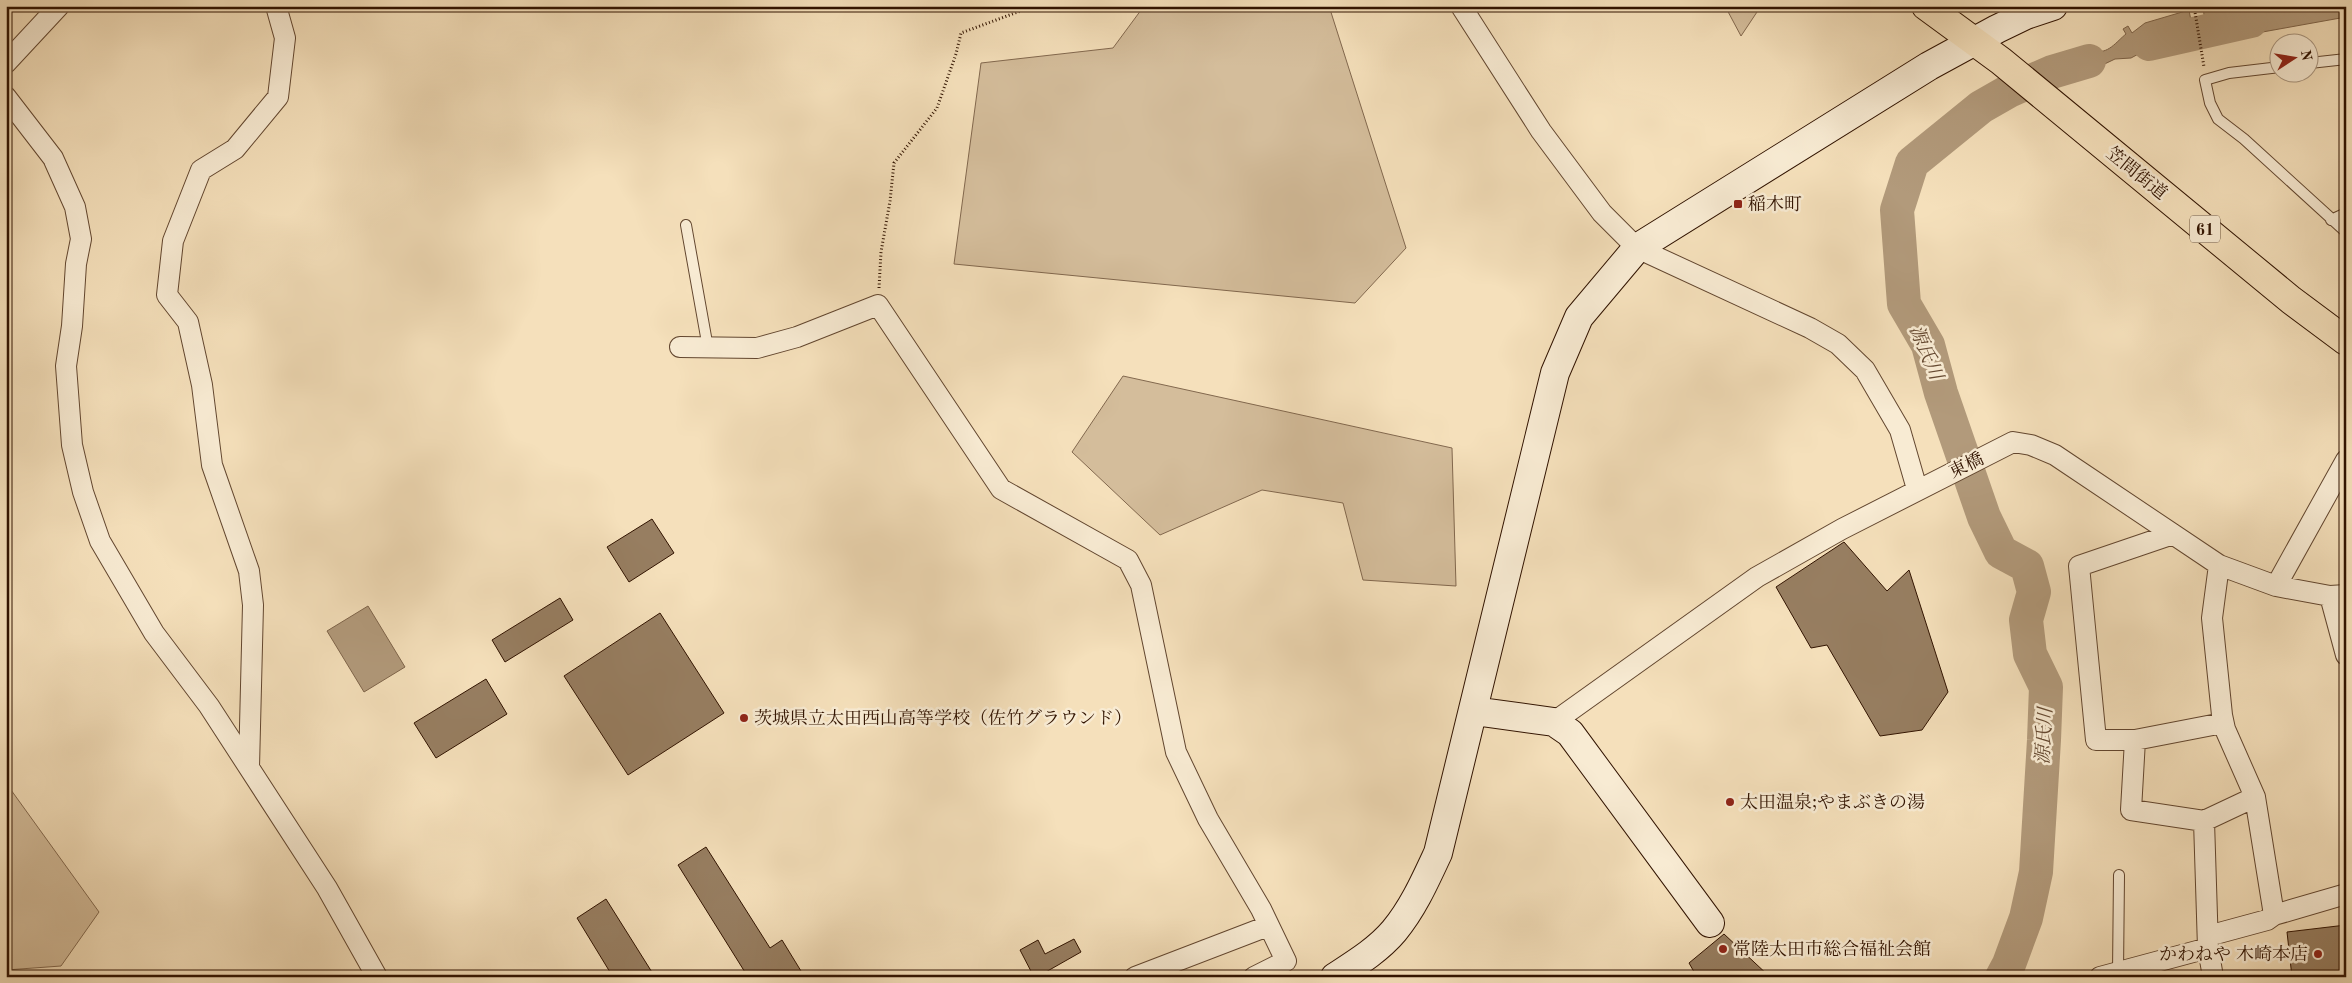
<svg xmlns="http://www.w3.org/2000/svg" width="2352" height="983" viewBox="0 0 2352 983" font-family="'Old Standard TT','Noto Serif JP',serif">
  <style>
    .green { fill: #d4bd9b; stroke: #82684e }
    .water { fill: #b29a7b; stroke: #7e644a }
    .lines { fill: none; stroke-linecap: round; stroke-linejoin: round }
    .river { stroke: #b29a7b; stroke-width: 34 }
    .building { fill: #977e61; stroke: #311300 }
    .lane-casing { stroke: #62462f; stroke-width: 12 }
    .street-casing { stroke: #62462f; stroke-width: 22 }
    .secondary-casing { stroke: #311300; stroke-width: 30 }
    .primary-casing { stroke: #311300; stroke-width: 30 }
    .path { stroke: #311300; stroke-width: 3; stroke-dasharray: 1 2.5; stroke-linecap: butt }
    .lane { stroke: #f8ebd3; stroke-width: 10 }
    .street { stroke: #f8ebd3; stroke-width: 20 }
    .secondary { stroke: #f8ebd3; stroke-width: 28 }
    .primary { stroke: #f5e0bb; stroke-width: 28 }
    .poi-dot { fill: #8f2418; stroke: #f8ebd3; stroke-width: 2 }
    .labels { text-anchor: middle; stroke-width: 5; stroke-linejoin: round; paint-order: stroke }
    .shield { fill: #f8ebd3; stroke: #6d543f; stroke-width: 1 }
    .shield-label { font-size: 16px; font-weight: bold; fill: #311300 }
    .street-label { font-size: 18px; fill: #311300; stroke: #f8ebd3 }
    .poi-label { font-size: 18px; fill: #311300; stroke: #f8ebd3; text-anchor: start }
    .water-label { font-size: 19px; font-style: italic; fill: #654931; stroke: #f8ebd3 }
  </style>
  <rect width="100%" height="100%" fill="#f5e0bb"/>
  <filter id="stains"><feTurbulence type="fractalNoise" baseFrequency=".004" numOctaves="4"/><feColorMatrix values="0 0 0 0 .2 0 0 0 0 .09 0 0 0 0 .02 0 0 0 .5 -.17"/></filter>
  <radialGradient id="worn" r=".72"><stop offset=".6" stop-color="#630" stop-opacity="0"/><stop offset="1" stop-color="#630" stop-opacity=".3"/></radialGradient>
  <!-- green -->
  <path class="green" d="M1144 6H1329L1406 248 1355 303 954 264 981 63 1113 48Z
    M1725 6H1761L1741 36Z
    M1123 376 1452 448 1456 586 1363 580 1343 503 1262 490 1160 535 1072 452Z
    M6 783 99 912 61 966 6 970Z"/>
  <!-- water -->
  <path class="water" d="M2282 6H2346V17L2257 33 2248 32 2208 40 2203 8 2222 7 2227 9 2231 18Z
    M2189 10 2195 43 2157 50 2144 51 2131 58 2115 59 2092 70 2069 74 2053 81 2037 68C2054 61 2062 71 2074 52L2088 57 2094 50C2107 56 2117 41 2126 34L2123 29 2128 26 2132 33 2145 23Z
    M368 606 405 667 364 692 327 631Z"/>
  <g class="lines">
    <!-- river -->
    <path class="river" d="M2149 44 2251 21
      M2002 977 2009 964 2026 918 2036 872 2044 740 2046 687 2030 654 2026 620 2034 592 2027 566 2001 552 1984 517 1941 393 1928 345 1904 304 1897 210 1912 163 1981 107 2009 91 2052 72 2089 61"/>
  </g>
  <!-- building -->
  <path class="building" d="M652 519 674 553 629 582 607 547Z
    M1844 542 1887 591 1909 570 1948 692 1922 730 1880 736 1827 645 1811 648 1776 587Z
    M560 598 573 620 505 662 492 640Z
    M660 613 724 713 628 775 564 676Z
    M486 679 507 714 436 758 414 723Z
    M706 847 770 948 782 940 801 971 792 977H748L678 865Z
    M606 899 655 977H613L577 918Z
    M2346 925V977H2292L2287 932Z
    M1724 934 1770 977H1697L1689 963Z
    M1074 939 1081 952 1037 977H1034L1020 950 1038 940 1045 954Z"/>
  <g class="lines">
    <defs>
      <path id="lane" d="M2310 63 2346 59
        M2280 67 2229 73 2205 80 2210 103 2218 119 2244 139 2346 232
        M2331 220 2346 213
        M686 225 708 348
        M2118 972 2119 875"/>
      <path id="street" d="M1461 6 1541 131 1602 213 1637 248 1810 328 1838 344 1865 370 1900 430 1917 489
        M6 63 59 6
        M6 97 53 158 75 207 81 239 76 264 72 326 66 366 72 445 83 492 100 541 154 633 209 706 327 888 377 977
        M680 347 757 348 797 337 878 305 1001 489 1128 560 1141 585 1176 752 1208 819 1261 909 1286 961 1254 977
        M2219 565 2212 618 2222 715 2225 729 2255 797 2274 915 2346 894
        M2276 586 2346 460
        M2330 596 2346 655
        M1554 722 1757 577 1842 529 2013 442 2031 445 2055 455 2219 565 2276 586 2330 596 2346 595
        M2135 740H2096L2079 566 2173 534
        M249 767 253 605 249 571 212 465 202 385 188 322 167 295 173 241 201 170 235 149 278 97 285 38 276 6
        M2204 821 2131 810 2135 740 2223 723
        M2208 936 2267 920 2274 915
        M1135 977 1268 926
        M2100 977 2208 948
        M2213 977 2208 948 2204 821 2255 797"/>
      <path id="secondary" d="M1474 711 1554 722 1570 733 1710 923
        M1335 977C1355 964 1378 950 1394 931 1413 908 1425 881 1438 853L1555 373 1579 317 1637 248 1929 66 1997 29 2026 15 2053 6"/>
      <path id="primary" d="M1926 6 2001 61 2291 300 2346 341"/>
    </defs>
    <!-- lane casing -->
    <use href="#lane" class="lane-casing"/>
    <!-- street casing -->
    <use href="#street" class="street-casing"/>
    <!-- secondary casing -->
    <use href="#secondary" class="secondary-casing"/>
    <!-- primary casing -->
    <use href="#primary" class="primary-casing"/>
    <!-- path -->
    <path class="path" d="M2194 6 2204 67
      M879 288 881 252 890 201 894 163 937 108 956 54 961 33 1034 6"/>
    <!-- lane -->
    <use href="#lane" class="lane"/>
    <!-- street -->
    <use href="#street" class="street"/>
    <!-- secondary -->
    <use href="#secondary" class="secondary"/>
    <!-- primary -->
    <use href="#primary" class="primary"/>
  </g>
  <!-- markers -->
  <g class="poi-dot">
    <rect x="1733" y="199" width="10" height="10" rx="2.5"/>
    <circle cx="744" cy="718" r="5"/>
    <circle cx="1730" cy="802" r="5"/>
    <circle cx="1723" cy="949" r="5"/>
    <circle cx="2318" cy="954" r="5"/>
  </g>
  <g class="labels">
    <!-- shield labels -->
    <rect class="shield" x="2190" y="215.5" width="30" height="27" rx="4"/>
    <g class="shield-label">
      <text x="2205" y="235">61</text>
    </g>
    <!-- street labels -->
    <g class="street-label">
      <text transform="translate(2137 173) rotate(39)" y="6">笠間街道</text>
      <text transform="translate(1966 465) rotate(-26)" y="6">東橋</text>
    </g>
    <!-- poi labels -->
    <g class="poi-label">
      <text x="1748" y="210">稲木町</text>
      <text x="754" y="724">茨城県立太田西山高等学校（佐竹グラウンド）</text>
      <text x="1740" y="808">太田温泉;やまぶきの湯</text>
      <text x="1733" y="955">常陸太田市総合福祉会館</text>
      <text x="2308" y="960" text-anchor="end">かわねや 木崎本店</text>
    </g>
    <!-- water labels -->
    <g class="water-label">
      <text transform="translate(1927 352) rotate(67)" y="7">源氏川</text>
      <text transform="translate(2043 736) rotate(-87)" y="7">源氏川</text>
    </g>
  </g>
  <!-- margin -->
  <rect width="2352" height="983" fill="none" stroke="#f5e0bb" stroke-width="25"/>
  <rect x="8" y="8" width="2337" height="968" fill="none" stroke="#311300" stroke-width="2.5"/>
  <rect x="12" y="12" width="2327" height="958" fill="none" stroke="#311300"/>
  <!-- north arrow -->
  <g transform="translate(2294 58) rotate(78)"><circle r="24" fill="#f8ebd3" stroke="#a8957f"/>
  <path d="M0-4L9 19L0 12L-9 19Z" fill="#8f2418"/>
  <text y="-8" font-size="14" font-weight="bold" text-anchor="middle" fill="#311300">N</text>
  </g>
  <rect width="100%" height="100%" filter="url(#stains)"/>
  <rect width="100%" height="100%" fill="url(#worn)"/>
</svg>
